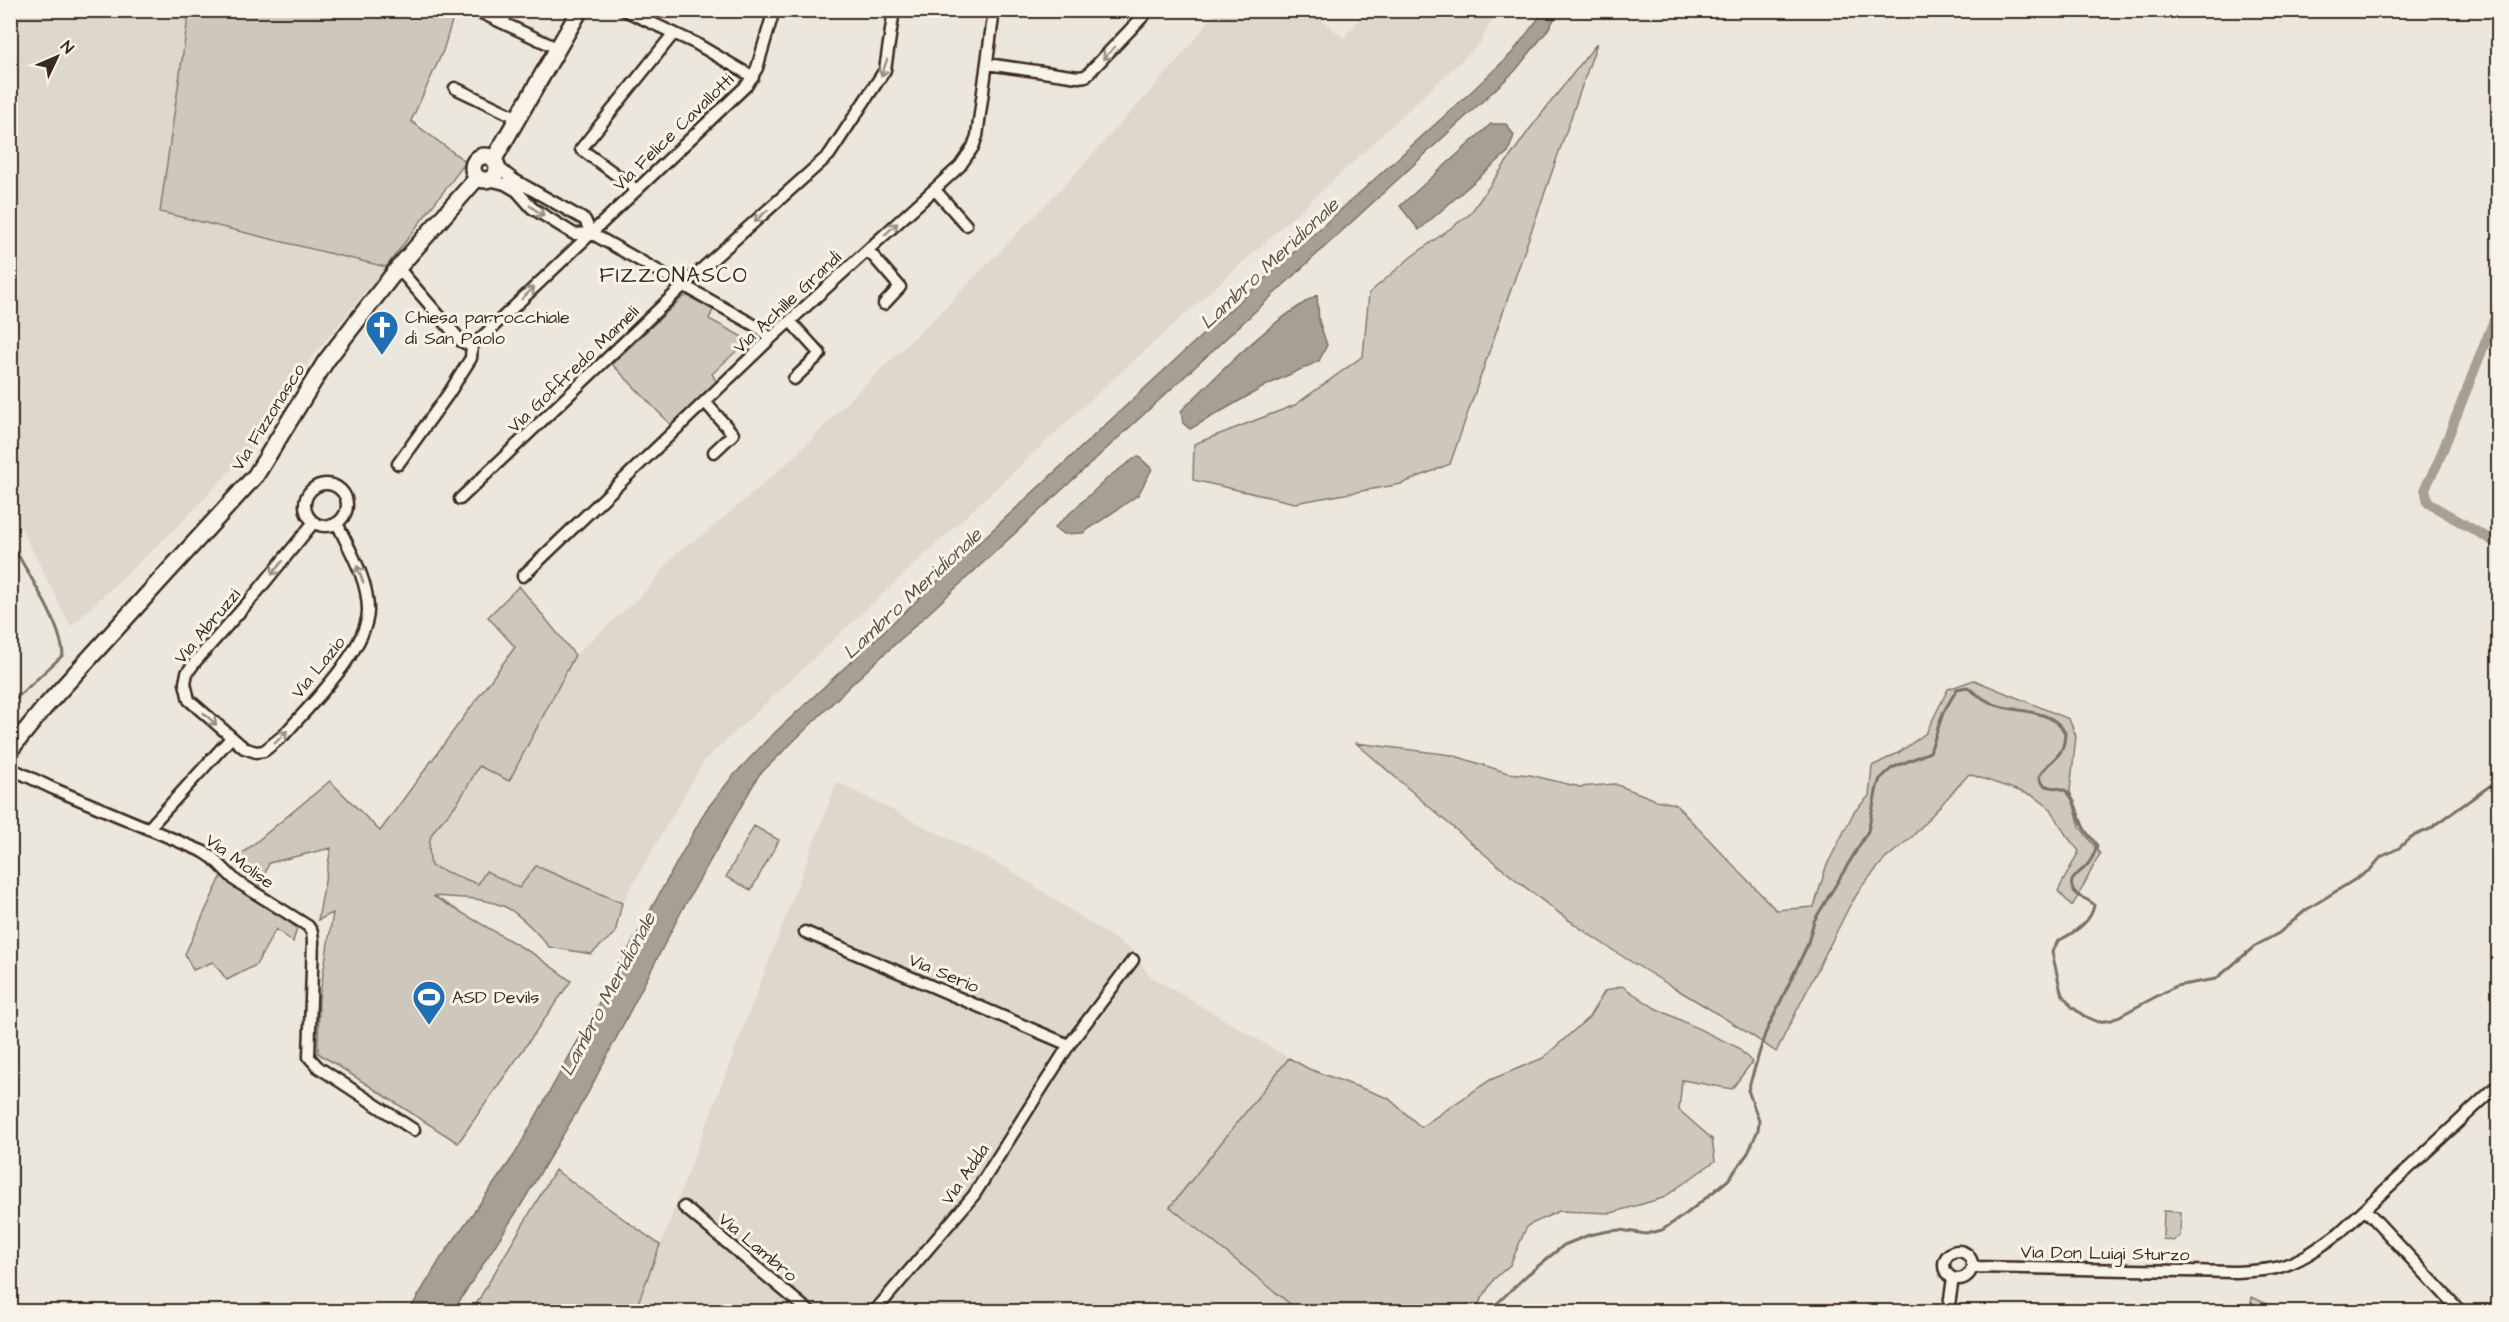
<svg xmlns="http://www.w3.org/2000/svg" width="2509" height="1322" viewBox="0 0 2509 1322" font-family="'Architects Daughter',sans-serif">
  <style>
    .built { fill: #ddd7cc }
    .green { fill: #cec8bc; stroke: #84796d; stroke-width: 1.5 }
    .water { fill: #a89f93; stroke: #7c7064; stroke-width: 1.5 }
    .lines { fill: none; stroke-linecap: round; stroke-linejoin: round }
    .stream { stroke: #7c7064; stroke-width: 3 }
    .canal { stroke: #a89f93; stroke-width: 10 }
    .street-casing { stroke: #3b2a1e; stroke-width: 15 }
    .secondary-casing { stroke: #3b2a1e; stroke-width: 20 }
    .street { stroke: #f7f3e8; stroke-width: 10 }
    .secondary { stroke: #f7f3e8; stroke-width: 15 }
    .oneway { stroke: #998e83 }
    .labels { text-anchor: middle; stroke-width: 6; stroke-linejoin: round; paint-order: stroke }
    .street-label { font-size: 18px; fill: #3b2a1e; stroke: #f7f3e8 }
    .poi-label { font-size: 18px; fill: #3b2a1e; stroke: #f7f3e8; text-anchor: start }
    .water-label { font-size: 20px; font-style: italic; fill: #615347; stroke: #f7f3e8 }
    .quarter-label { font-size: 21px; letter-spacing: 1.5px; fill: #3b2a1e; stroke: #f7f3e8 }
  </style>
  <rect width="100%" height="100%" fill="#ece7dc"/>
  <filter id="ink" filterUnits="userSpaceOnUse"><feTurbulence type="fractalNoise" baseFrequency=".0167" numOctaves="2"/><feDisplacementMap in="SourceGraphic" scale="12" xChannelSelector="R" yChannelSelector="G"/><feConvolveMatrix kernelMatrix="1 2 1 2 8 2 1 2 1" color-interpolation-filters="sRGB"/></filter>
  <g filter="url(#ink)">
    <!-- built -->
    <path class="built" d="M11 11H189L160 212 386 267 312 357 255 445 181 523 71 626 11 509Z
      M1217 11H1311L1344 38 1366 11H1496L1481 42 1324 189 1100 391 704 761 622 903 536 866 519 888 487 871 479 884 431 866 428 850 433 829 455 806 479 765 508 780 575 655 646 591 678 551 706 533 792 459 850 399 934 319 1073 176 1174 65Z
      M837 782 1008 869 1130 949 1150 976 1289 1058 1170 1207 1299 1311 635 1312Z"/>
    <!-- green -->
    <path class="green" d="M189 11H455L443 51 411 121 466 162 386 267 160 212Z
      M1597 43 1450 464 1401 484 1295 503 1193 480 1194 444 1295 405 1363 356 1369 293 1411 257 1470 214 1529 130Z
      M688 296 713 310 709 319 748 340 712 374 717 382 671 425 612 364 683 297Z
      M519 586 575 655 509 781 479 766C471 779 464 795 454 807 434 832 425 830 431 866L478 884 486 871 519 888 536 866 622 903 615 933 591 954 549 947C538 934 519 912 503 906 483 898 454 897 433 896L535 955 571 981 458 1143 318 1053 319 999 333 913 318 920 331 848 269 863 260 887 233 861 330 781 380 831 515 647 488 617Z
      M1974 680 2069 719 2076 736 2070 791 2080 827 2100 854C2090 871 2083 889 2072 906L2058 891 2079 851 2066 835 2051 809 2034 796 1969 774 1913 836 1884 860 1862 886 1849 907 1776 1052C1719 1011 1656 980 1599 941 1512 883 1435 811 1356 743L1452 755 1508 773 1530 775 1580 787 1615 784 1656 800 1675 804 1776 910 1814 907 1826 867 1854 812 1869 796 1872 766 1898 753 1926 733 1948 689Z
      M754 826 779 840 751 890 726 877Z
      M223 873 237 885 297 928 293 942 276 929 256 965 227 980 213 962 193 970 185 954Z
      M1622 986 1655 1008 1737 1047 1752 1062 1732 1089 1682 1080 1679 1110 1712 1139 1715 1161 1663 1198 1611 1213 1559 1211 1527 1226 1510 1265 1494 1279 1474 1311H1299L1170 1207 1289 1058 1309 1069 1388 1098 1421 1127 1490 1080 1543 1058 1589 1017 1605 991Z
      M555 1170 660 1245 635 1311H472Z
      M2164 1211 2181 1212 2180 1236 2173 1241 2163 1239Z
      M2252 1297 2281 1311H2250Z"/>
    <!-- water -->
    <path class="water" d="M1544 11H1559L1547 31 1515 71 853 683 759 775 681 912 588 1093 521 1205 453 1311H409L441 1258 515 1154 706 810 733 776 768 739 1188 348 1472 91 1512 53Z
      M1491 124H1506L1514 135 1508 152 1419 230 1400 206Z
      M1317 295 1319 321 1327 345 1319 361 1267 385 1190 429 1183 423 1181 411C1224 369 1265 325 1317 295Z
      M1138 456 1152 469 1138 495 1083 533 1064 534 1054 528 1111 475Z"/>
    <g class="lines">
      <!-- stream -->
      <path class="stream" d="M10 541C27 572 61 622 63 655L10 704
        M10 1311 11 1312
        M1488 1312 1527 1275 1564 1245 1589 1235 1609 1231 1620 1230 1646 1234 1662 1230 1686 1214 1728 1180 1748 1153 1758 1130 1759 1121 1748 1090 1765 1034 1807 946 1814 921 1868 831 1877 787 1880 779 1892 768 1930 752 1943 713 1957 689 1967 687C1975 693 1985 701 1996 705 2019 713 2052 708 2065 733 2064 762 2048 757 2039 777 2043 792 2056 784 2066 791 2077 800 2077 815 2083 826 2086 833 2093 839 2097 846 2095 852 2092 859 2088 864 2082 872 2065 879 2074 891 2080 899 2089 898 2094 905 2092 922 2072 934 2058 941L2052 952 2061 992 2072 1007 2084 1016 2098 1022 2112 1020 2176 986 2216 979 2255 946 2279 933 2306 910 2370 870 2381 857 2399 848 2411 837 2430 829 2498 780"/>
      <!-- canal -->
      <path class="canal" d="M2498 310 2437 465 2425 488 2428 503 2498 544"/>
      <defs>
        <path id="street" d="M475 10 559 49
          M624 10 695 43 753 77
          M503 23 508 10
          M987 64 1078 77 1086 76 1149 10
          M455 88 518 118
          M489 180 505 184 517 191 532 208 574 234 591 233 585 220 513 179 498 167
          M637 190 581 149 674 33
          M935 190 966 225
          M591 233 761 329 770 339
          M868 250 900 287 884 304
          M398 268 461 341 467 344 478 341 747 85 757 68 774 10
          M790 321 820 354 794 379
          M705 402 733 434 714 452
          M398 464 449 393 471 358 472 344
          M305 505a21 21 0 1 1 42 0a21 21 0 1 1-42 0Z
          M460 499 684 285 829 155 885 70 894 10
          M314 522 252 598 195 662 187 673 185 683 189 700 244 748 256 752 264 751 284 735C309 706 368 649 368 610 368 579 350 551 337 523
          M523 576 770 339 960 166 973 147 977 136 994 10
          M10 768 52 788 204 852 213 858 236 881 308 926 312 932 313 941 309 1057 318 1067 414 1130
          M148 829 231 738
          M805 932 1069 1045
          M684 1207 810 1312
          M2365 1209 2461 1312
          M1944 1265a14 14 0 1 1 28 0a14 14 0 1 1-28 0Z
          M1972 1267 2236 1272C2248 1271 2259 1271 2270 1269 2296 1265 2319 1248 2339 1233L2498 1085
          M874 1312 974 1195 1069 1045 1133 960
          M1948 1312 1953 1278"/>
        <path id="secondary" d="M473 168a12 12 0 1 1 24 0a12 12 0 1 1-24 0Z
          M494 159 580 10
          M10 750 44 708 256 475 326 361 398 268 477 178"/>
      </defs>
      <!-- street casing -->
      <use href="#street" class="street-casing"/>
      <!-- secondary casing -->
      <use href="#secondary" class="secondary-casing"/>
      <!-- street -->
      <use href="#street" class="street"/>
      <!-- secondary -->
      <use href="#secondary" class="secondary"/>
    </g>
    <!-- one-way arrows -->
    <defs><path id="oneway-shaft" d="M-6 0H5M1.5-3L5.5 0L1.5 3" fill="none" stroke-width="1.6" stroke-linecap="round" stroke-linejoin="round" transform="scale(1.5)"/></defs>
    <g class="oneway">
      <use href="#oneway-shaft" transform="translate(1109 53) rotate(133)"/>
      <use href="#oneway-shaft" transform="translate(884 68) rotate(110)"/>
      <use href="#oneway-shaft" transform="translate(537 211) rotate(37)"/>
      <use href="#oneway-shaft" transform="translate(761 216) rotate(138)"/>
      <use href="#oneway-shaft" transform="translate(891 229) rotate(-42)"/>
      <use href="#oneway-shaft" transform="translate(528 293) rotate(-44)"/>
      <use href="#oneway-shaft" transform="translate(277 568) rotate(129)"/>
      <use href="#oneway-shaft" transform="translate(360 574) rotate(-111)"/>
      <use href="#oneway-shaft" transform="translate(210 719) rotate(43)"/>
      <use href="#oneway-shaft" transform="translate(281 737) rotate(-46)"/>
    </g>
  </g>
  <!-- icons -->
  <defs>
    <symbol id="church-pin" viewBox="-11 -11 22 30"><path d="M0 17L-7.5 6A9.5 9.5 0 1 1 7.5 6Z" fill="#1f6fb2" stroke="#f7f3e8"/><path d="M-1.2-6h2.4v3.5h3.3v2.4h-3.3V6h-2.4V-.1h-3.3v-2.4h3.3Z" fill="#fff"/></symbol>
    <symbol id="stadium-pin" viewBox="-11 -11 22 30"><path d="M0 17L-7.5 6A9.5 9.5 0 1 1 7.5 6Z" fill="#1f6fb2" stroke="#f7f3e8"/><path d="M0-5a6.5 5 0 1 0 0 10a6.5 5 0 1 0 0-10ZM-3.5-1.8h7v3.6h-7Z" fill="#fff"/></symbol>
  </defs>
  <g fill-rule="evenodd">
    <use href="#church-pin" x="363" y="308" width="38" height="52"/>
    <use href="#stadium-pin" x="410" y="978" width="38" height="52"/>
  </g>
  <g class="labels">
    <!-- street labels -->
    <g class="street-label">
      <text transform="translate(673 132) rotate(-44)" y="6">Via Felice Cavallotti</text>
      <text transform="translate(787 302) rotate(-43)" y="6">Via Achille Grandi</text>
      <text transform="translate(573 369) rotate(-44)" y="6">Via Goffredo Mameli</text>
      <text transform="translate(268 417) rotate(-58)" y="6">Via Fizzonasco</text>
      <text transform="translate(207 626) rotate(-50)" y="6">Via Abruzzi</text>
      <text transform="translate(318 667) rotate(-51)" y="6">Via Lazio</text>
      <text transform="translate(240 861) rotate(36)" y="6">Via Molise</text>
      <text transform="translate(944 973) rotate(23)" y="6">Via Serio</text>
      <text transform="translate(965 1174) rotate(-55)" y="6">Via Adda</text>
      <text transform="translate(758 1247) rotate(40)" y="6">Via Lambro</text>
      <text transform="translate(2105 1253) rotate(1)" y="6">Via Don Luigi Sturzo</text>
    </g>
    <!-- poi labels -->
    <g class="poi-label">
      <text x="405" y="323">Chiesa parrocchiale<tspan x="405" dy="21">di San Paolo</tspan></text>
      <text x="452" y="1003">ASD Devils</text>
    </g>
    <!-- water labels -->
    <g class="water-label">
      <text transform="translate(1269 263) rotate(-43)" y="7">Lambro Meridionale</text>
      <text transform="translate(912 593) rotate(-43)" y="7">Lambro Meridionale</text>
      <text transform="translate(607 994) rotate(-62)" y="7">Lambro Meridionale</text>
    </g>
    <!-- quarter labels -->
    <g class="quarter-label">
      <text x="674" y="282">FIZZONASCO</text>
    </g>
  </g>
  <!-- margin -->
  <rect width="2509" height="1322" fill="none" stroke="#f7f3e8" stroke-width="36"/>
  <rect x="18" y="18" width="2473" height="1286" fill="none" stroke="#3b2a1e" stroke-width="2" filter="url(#ink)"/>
  <!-- north arrow -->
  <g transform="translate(57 57) rotate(46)" stroke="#f7f3e8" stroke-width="4.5" paint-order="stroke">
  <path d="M0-4.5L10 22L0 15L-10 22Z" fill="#3b2a1e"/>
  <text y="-9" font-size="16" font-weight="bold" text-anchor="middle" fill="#3b2a1e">N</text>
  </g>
</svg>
